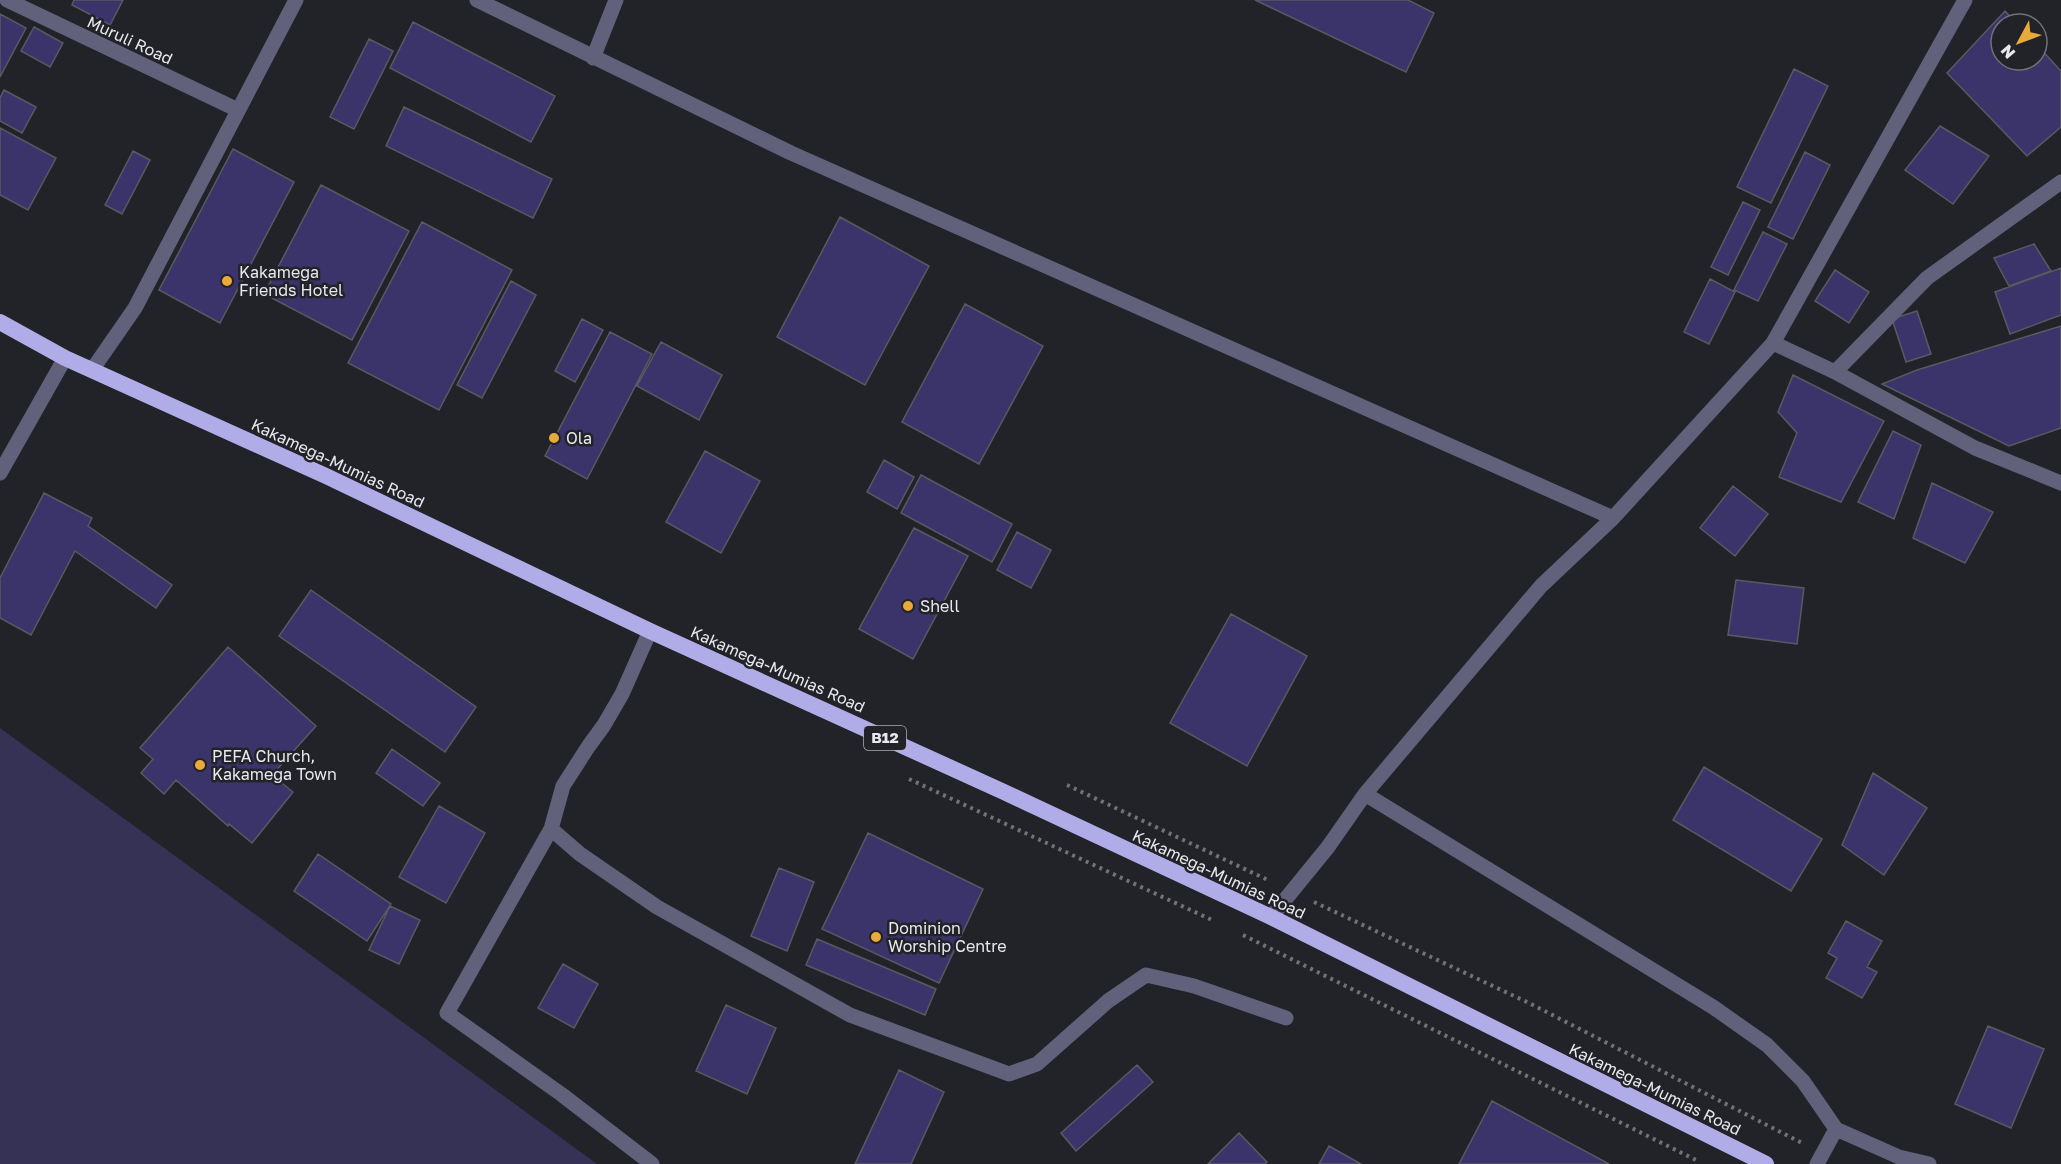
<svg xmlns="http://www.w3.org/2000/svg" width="2061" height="1164" viewBox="0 0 2061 1164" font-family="'Golos Text',sans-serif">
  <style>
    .green { fill: #353255 }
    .building { fill: #3b346b; stroke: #595961; stroke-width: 1.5 }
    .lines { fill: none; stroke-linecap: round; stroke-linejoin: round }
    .path { stroke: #717177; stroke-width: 4; stroke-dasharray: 3 4.5; stroke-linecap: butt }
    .minor { stroke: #62617b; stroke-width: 15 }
    .trunk { stroke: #b0ace8; stroke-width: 16 }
    .poi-dot { fill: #eaaa39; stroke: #222229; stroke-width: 2 }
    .labels { text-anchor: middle; stroke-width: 5; stroke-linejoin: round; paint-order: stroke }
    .shield { fill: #222229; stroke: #adadb2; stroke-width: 1.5 }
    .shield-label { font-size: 15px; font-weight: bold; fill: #e8e8ed }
    .street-label { font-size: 16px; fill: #e8e8ed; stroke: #222229 }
    .poi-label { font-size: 16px; fill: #e8e8ed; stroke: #222229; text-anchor: start }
  </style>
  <rect width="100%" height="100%" fill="#222229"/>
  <!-- green -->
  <path class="green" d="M0 728 597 1164H0Z"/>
  <!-- building -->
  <path class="building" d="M74 0H123L110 25 72 5Z
    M1255 0H1408L1434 13 1406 72Z
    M2005 11 2017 24H2001V60H2037V45L2061 71V127L2027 156 1947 73Z
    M0 14 26 28 0 77Z
    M413 22 555 96 531 142 390 68Z
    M34 27 63 43 50 67 21 51Z
    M369 39 393 51 354 129 330 117Z
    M1794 69 1828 86 1771 203 1737 187Z
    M4 90 36 107 22 133 0 121V98Z
    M404 107 552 179 533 218 386 146Z
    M1940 126 1989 156 1953 204 1905 170Z
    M0 128 56 158 28 210 0 195Z
    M233 149 294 182 220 323 159 290Z
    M133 151 150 160 122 214 105 205Z
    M1805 152 1830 165 1793 239 1768 227Z
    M321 185 409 231 352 340 264 294Z
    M1743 202 1760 210 1728 275 1711 267Z
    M840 217 929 266 865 385 777 337Z
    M422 222 512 270 439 410 348 363Z
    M1763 232 1787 244 1758 301 1734 290Z
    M2034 244 2051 271 2009 286 1994 258Z
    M2061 268V315L2010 334 1995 292Z
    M1835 270 1869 292 1849 323 1815 301Z
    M1710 279 1735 292 1709 344 1684 332Z
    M511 281 536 295 482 398 457 385Z
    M965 304 1043 346 979 464 902 422Z
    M1917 311 1931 354 1906 362 1892 319Z
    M582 319 603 330 575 382 555 371Z
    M2061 326V428L2009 446 1882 384 1917 370Z
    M610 332 652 354 587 479 545 456Z
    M661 342 722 375 699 420 637 386Z
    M1793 375 1884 421 1841 502 1779 477 1797 433 1778 412Z
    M1893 431 1921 445 1894 519 1858 502Z
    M705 451 760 481 721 553 666 522Z
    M884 460 914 477 897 509 867 492Z
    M921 475 1012 524 992 562 901 513Z
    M1932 483 1993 512 1965 563 1913 538Z
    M1733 486 1768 514 1735 556 1700 528Z
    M44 493 92 518 88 526 172 585 156 608 75 551 31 635 0 618V578Z
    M914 528 968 556 913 659 859 629Z
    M1017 532 1051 550 1031 588 997 570Z
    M1736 580 1804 588 1797 644 1728 635Z
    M311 590 476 707 445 752 279 636Z
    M1231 614 1307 656 1247 766 1170 723Z
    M228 647 316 726 272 775 293 792 252 843 229 824 228 826 176 780 164 794 141 773 153 759 140 748Z
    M392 749 440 783 423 806 376 773Z
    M1704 767 1822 839 1791 891 1673 820Z
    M1873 773 1927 808 1884 875 1842 845Z
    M439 806 485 833 446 903 399 877Z
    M868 833 983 889 939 983 822 929Z
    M318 854 391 904 367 941 294 891Z
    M779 868 814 882 787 951 751 936Z
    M390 906 420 920 399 964 369 950Z
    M1846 921 1882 941 1867 967 1877 972 1862 998 1826 978 1837 958 1828 953Z
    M817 939 936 989 925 1015 806 965Z
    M563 964 598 984 574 1028 538 1008Z
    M726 1005 776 1028 747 1094 696 1071Z
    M1988 1026 2044 1049 2011 1128 1955 1104Z
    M1137 1065 1153 1082 1076 1151 1061 1133Z
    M899 1070 944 1092 911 1164H855Z
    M1492 1101 1609 1164H1459Z
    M1239 1133 1267 1162 1265 1164H1208Z
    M1329 1146 1361 1164H1319Z"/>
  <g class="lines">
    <!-- path -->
    <path class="path" d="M909 779 1212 920
      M1067 785 1270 881
      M1314 902 1529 1003 1802 1143
      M1243 935 1696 1160"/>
    <!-- minor -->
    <path class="minor" d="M7 0 238 110
      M477 0 791 153 1613 518
      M593 58 616 0
      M1773 343 1835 372 1975 448 2061 483
      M92 370 135 308 296 0
      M1835 372 1927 278 2061 182
      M0 473 65 358
      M650 631 622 694 604 725 588 747 563 786 551 829 580 854 657 907 850 1015 1009 1074 1037 1064 1108 1001 1146 975 1194 986 1286 1018
      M1365 794 1713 1007 1767 1045 1803 1081 1836 1129 1817 1164
      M551 829 447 1013 561 1094 652 1164
      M1271 917 1328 847 1365 794 1541 586 1613 518 1773 343 1965 0
      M1836 1129 1899 1157 1929 1164"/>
    <!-- trunk -->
    <path class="trunk" d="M0 322 65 358 326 476 650 631 1004 792 1271 917 1766 1164"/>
  </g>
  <!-- markers -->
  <g class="poi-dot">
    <circle cx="227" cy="281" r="6"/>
    <circle cx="554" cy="438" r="6"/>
    <circle cx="908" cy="606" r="6"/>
    <circle cx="200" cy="765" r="6"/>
    <circle cx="876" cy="937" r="6"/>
  </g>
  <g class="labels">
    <!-- shield labels -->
    <rect class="shield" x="864" y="726" width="42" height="24" rx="4.5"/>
    <g class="shield-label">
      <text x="885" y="743">B12</text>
    </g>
    <!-- street labels -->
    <g class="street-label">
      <text transform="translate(130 40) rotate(25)" y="6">Muruli Road</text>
      <text transform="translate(338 463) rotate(25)" y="6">Kakamega-Mumias Road</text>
      <text transform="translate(778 669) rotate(24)" y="6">Kakamega-Mumias Road</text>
      <text transform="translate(1219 874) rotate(25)" y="6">Kakamega-Mumias Road</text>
      <text transform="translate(1655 1089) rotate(26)" y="6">Kakamega-Mumias Road</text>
    </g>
    <!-- poi labels -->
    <g class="poi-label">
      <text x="239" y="278">Kakamega<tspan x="239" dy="18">Friends Hotel</tspan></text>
      <text x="566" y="444">Ola</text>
      <text x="920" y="612">Shell</text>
      <text x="212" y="762">PEFA Church,<tspan x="212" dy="18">Kakamega Town</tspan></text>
      <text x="888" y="934">Dominion<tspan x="888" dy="18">Worship Centre</tspan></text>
    </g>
  </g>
  <!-- north arrow -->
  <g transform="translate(2019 42) rotate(229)"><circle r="28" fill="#222229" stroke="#717177" stroke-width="1.5"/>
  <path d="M0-4.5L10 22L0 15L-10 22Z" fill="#eaaa39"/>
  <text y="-9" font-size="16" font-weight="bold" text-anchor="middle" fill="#e8e8ed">N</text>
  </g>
</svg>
